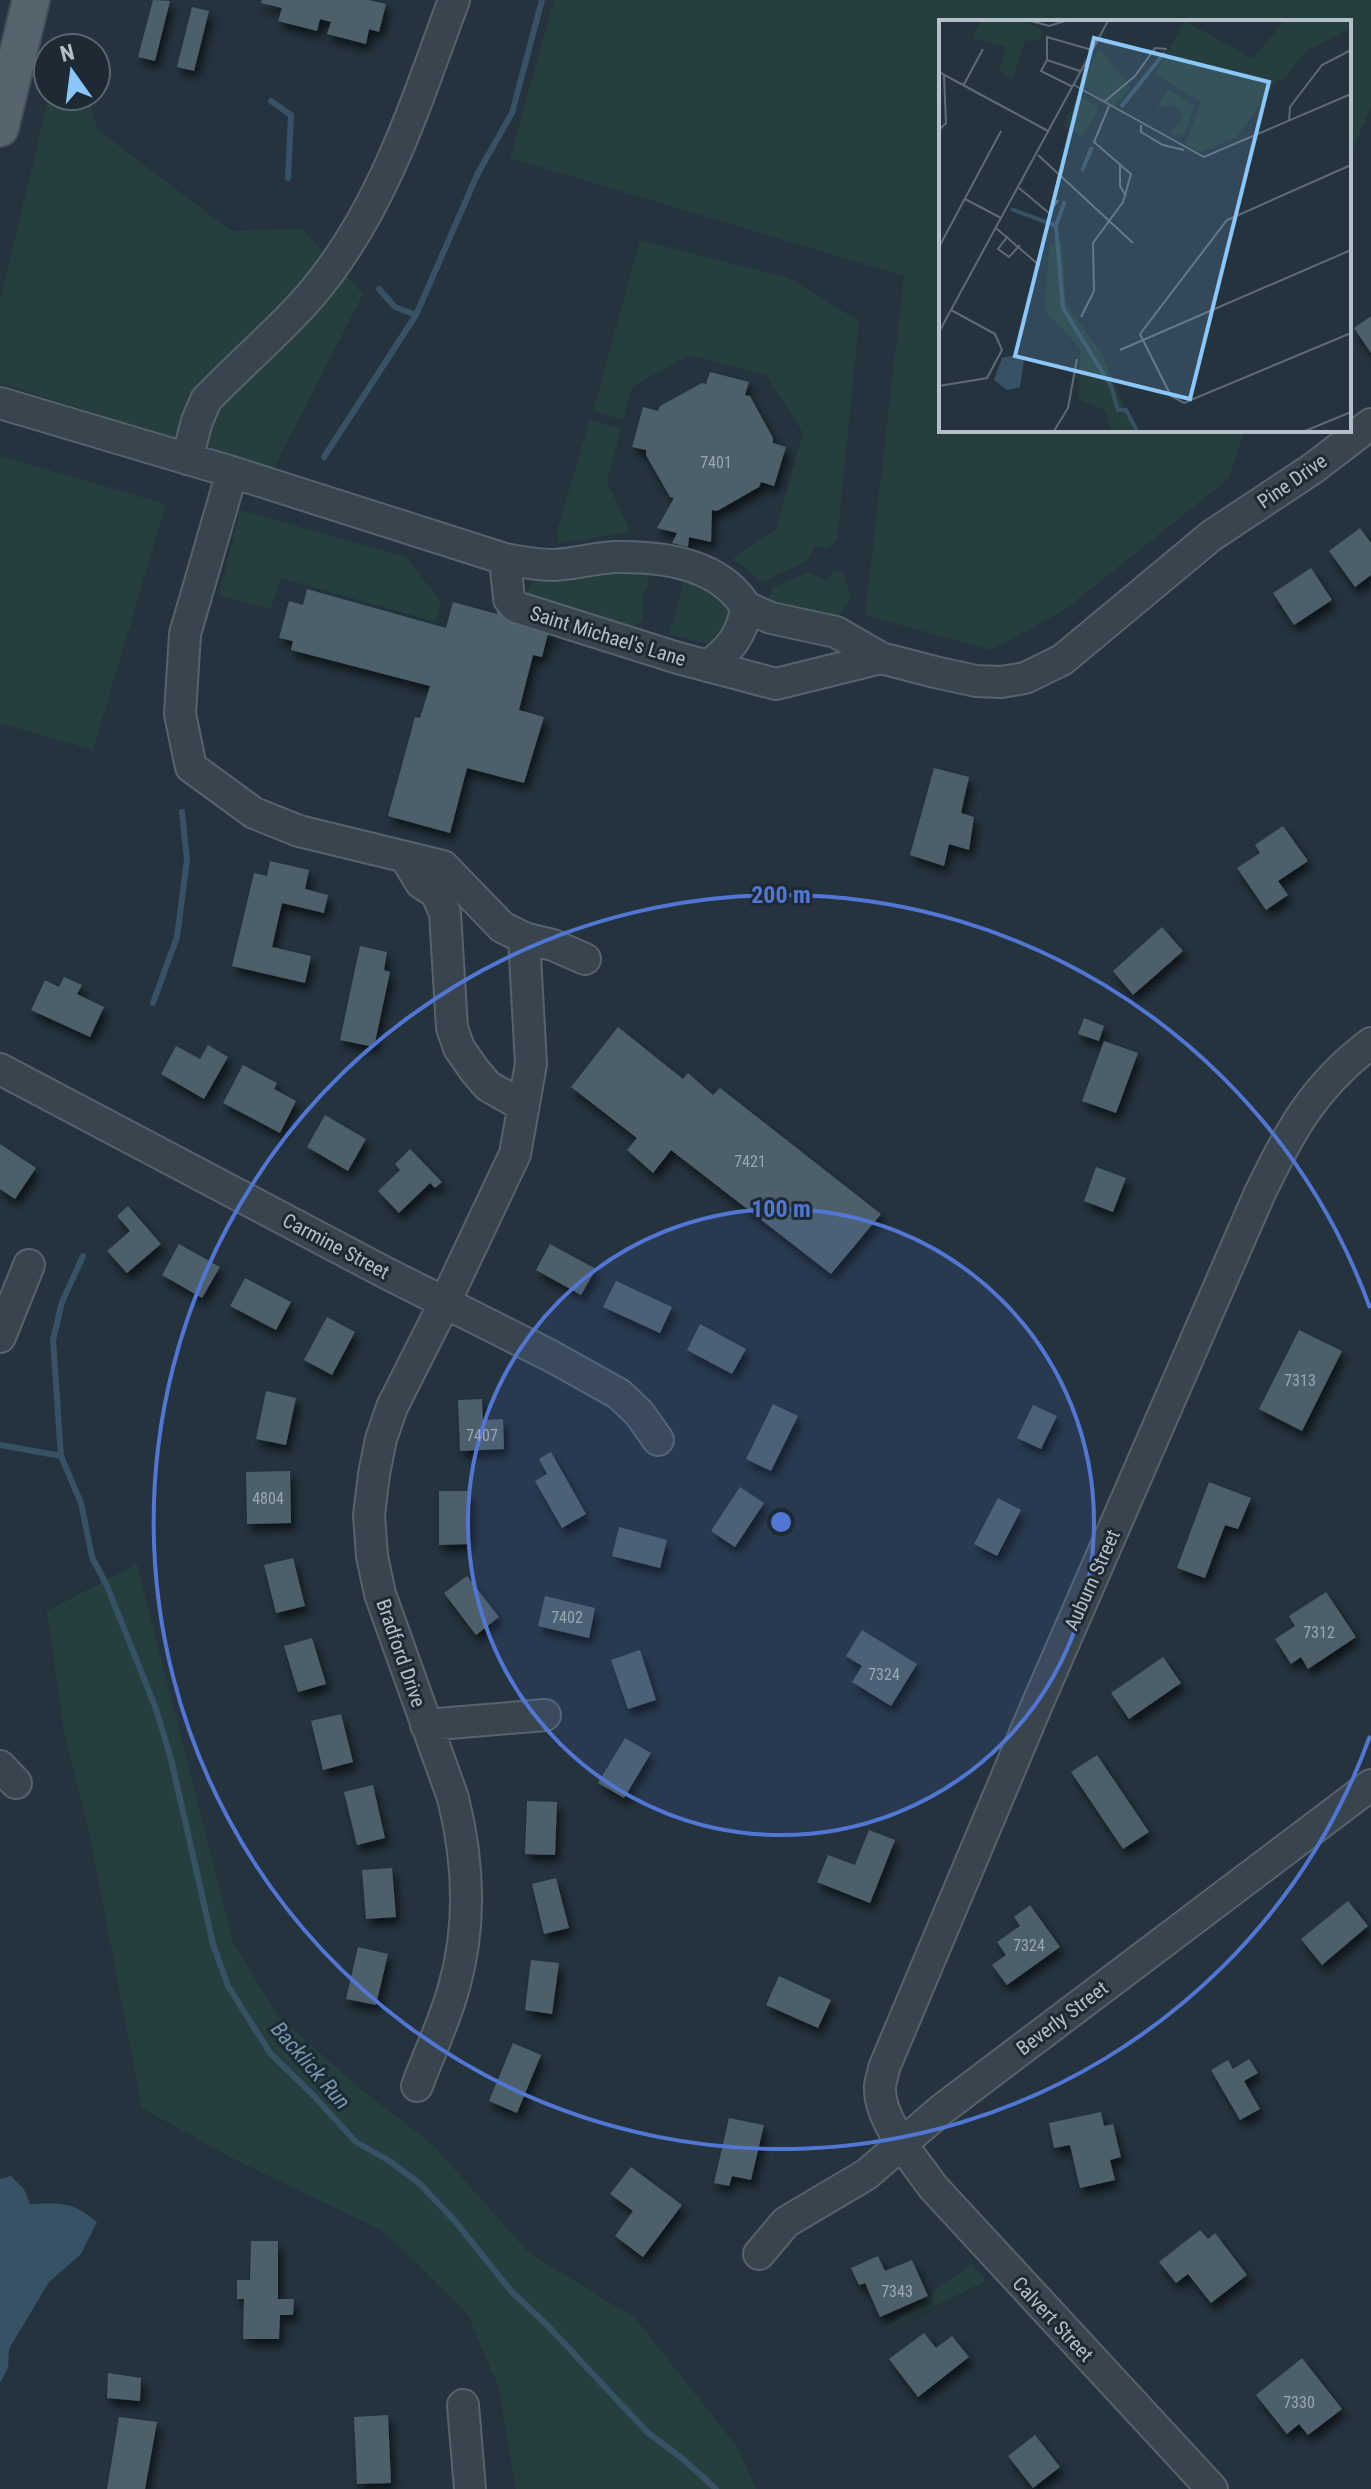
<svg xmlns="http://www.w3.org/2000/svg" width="1371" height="2489" viewBox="0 0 1371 2489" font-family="'Roboto Condensed',sans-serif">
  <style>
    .green { fill: #263f3e }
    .water { fill: #385265 }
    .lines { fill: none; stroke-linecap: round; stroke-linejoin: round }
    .stream { stroke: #385265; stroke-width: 6 }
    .building { fill: #4d5e69; filter: url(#shadow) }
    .minor-casing { stroke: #56636c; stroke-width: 34 }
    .major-casing { stroke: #414e57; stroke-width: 40 }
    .minor { stroke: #38454e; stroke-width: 30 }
    .major { stroke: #56646e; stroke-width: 36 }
    .ring { fill: none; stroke: #5276d3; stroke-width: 4 }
    .labels { text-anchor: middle; stroke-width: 6; stroke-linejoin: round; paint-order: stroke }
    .number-label { font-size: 16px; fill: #9aa8b1 }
    .street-label { font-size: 20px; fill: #b4c0c9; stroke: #1d2a33 }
    .water-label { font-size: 22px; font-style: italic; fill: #7596ac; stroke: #1d2a33 }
    .inset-river { fill: none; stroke: #385265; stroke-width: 4 }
    .inset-road { fill: none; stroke: #5e6b76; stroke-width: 2 }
    .view { fill: #8bc6f8; fill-opacity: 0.15; stroke: #8bc6f8; stroke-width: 4 }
    .inset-edge { fill: none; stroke: #b4c0c9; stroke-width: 4 }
    .centre { fill: #5276d3; stroke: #1d2a33; stroke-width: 4 }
    .ring-label { font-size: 24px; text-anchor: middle; font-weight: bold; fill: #5276d3; stroke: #1d2a33; stroke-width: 6; stroke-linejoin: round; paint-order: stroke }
  </style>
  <defs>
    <filter id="shadow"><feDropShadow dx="4" dy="7" stdDeviation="4" flood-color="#0009"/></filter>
  </defs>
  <rect width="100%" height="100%" fill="#24333e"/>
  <!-- green -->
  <path class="green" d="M554 0H1371V107L1349 159V22H941V430H1245L1228 479 1063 611 991 650 865 615 904 276 510 158Z
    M49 96H88L98 130 231 231 302 229 363 294 273 470 0 383V301Z
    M640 240 789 278 859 321 837 541 826 549 815 545 807 561 762 582 733 558 776 530 803 433 767 375 689 355 632 387 623 420 593 411Z
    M590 420 621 429 607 482 631 532 558 543V527Z
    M0 456 166 504 93 750 0 723Z
    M240 510 406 557 441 602 436 622 281 578 270 609 219 595Z
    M835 570 843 574 851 598 836 621 767 599 772 588 808 572 826 581Z
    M604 571 647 573C650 581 649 586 643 593L642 620 633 628 529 598 527 592 533 580 568 581Z
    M685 577 721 594 729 606C729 622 723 636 709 644L669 634Z
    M137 1564 233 1942 277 2015 362 2090 433 2145 529 2253 635 2318 737 2447 756 2489H516L499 2388 467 2313 383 2231 234 2159 142 2108 88 1827 64 1732 47 1611Z
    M971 2264 986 2281 879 2333Z"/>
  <!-- water -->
  <path class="water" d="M11 2176 24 2189 30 2204C62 2203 72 2201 97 2222L81 2254 49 2282 9 2349 8 2368 0 2383V2179Z"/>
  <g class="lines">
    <!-- stream -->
    <path class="stream" d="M271 101 291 115 288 178
      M379 289 395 307 416 315
      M324 457 416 315 478 173 512 113 542 0
      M153 1003 177 937 187 860 182 812
      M0 1445 61 1456 81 1503 92 1557 107 1586 156 1709 171 1759 213 1944 228 1986 270 2053 314 2096 356 2142 388 2160 419 2183 454 2220 511 2291 548 2326 647 2432 683 2459 716 2489
      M61 1456 53 1340 62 1302 83 1256"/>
  </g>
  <!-- building -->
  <path class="building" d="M153 0 170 1 155 61 138 57Z
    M262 0H369L386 4 379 32 369 29 366 44 327 34 331 22 320 19 317 31 278 21 282 8 261 3Z
    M192 7 209 11 194 71 177 67Z
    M1371 316V353L1354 328Z
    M710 372 749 382 745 395 750 396 773 438V443L786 447 774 486 761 482 759 487 717 511 712 510 711 542 689 537 688 547 672 543 677 533 657 528 674 498 670 497 646 455V450L632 447 643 407 658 411 660 406 702 383 706 384Z
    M1360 528 1371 543V575L1355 587 1329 551Z
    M1311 568 1332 600 1294 625 1273 593Z
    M307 589 446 628 453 602 497 614V611L541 625 564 637 548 634 542 657 533 655 519 710 544 717 524 783 467 768 450 833 388 816 415 717 420 718 430 686 291 650 293 641 279 638 289 601 303 605Z
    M934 768 969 777 961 813 974 817 969 850 949 844 944 866 910 855Z
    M1283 826 1308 861 1278 881 1288 895 1266 910 1237 868 1260 853 1255 845Z
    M270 861 309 870 305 889 328 895 324 913 282 903 272 947 311 956 305 983 232 966 254 873 267 876Z
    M1162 927 1183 951 1133 995 1113 971Z
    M360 946 387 952 384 970 390 972 374 1047 340 1040Z
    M64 977 82 985 77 994 104 1007 90 1037 31 1010 45 980 59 987Z
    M1084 1018 1104 1026 1099 1041 1078 1034Z
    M618 1027 683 1079 688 1073 713 1095 720 1088 881 1214 831 1274 671 1150 653 1173 627 1150 637 1138 571 1087Z
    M1104 1041 1138 1053 1116 1113 1082 1101Z
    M208 1045 228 1057 204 1099 161 1074 176 1046 200 1059Z
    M243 1065 277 1083 274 1089 296 1101 280 1133 223 1103Z
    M325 1115 366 1139 348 1171 307 1147Z
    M0 1144 36 1168 15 1199 0 1189Z
    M410 1149 442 1182 435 1188 430 1183 399 1213 378 1191 400 1170 395 1164Z
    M1096 1167 1126 1178 1113 1212 1084 1201Z
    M128 1206 161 1244 127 1273 107 1251 130 1231 117 1216Z
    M179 1244 220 1267 202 1298 162 1275Z
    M550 1244 596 1269 581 1295 536 1270Z
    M245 1278 291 1302 276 1330 230 1306Z
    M616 1281 672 1307 660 1333 603 1307Z
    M327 1317 355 1332 332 1375 304 1360Z
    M700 1324 746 1349 732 1374 687 1350Z
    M1299 1330 1342 1351 1302 1431 1259 1409Z
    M266 1391 296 1398 286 1445 256 1439Z
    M482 1399 483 1420 503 1419 504 1449 460 1451 458 1400Z
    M773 1404 798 1416 771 1471 746 1459Z
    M1033 1405 1057 1416 1041 1449 1017 1438Z
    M551 1452 586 1514 562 1528 535 1481 547 1474 539 1459Z
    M290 1471 291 1523 247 1524 246 1472Z
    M1209 1482 1251 1498 1238 1529 1225 1525 1205 1578 1177 1568Z
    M740 1487 764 1503 735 1547 711 1531Z
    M439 1491H470V1544L439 1545Z
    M998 1498 1021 1510 997 1556 974 1544Z
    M619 1527 667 1540 660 1568 612 1556Z
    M293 1558 305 1606 276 1613 264 1565Z
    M467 1576 499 1617 476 1635 444 1593Z
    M1326 1592 1356 1637 1308 1669 1301 1657 1291 1664 1275 1639 1295 1626 1289 1616Z
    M545 1596 595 1608 589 1638 538 1626Z
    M862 1630 917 1664 891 1706 852 1682 862 1666 846 1656Z
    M312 1638 326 1684 298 1692 284 1646Z
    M640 1650 656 1700 628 1709 611 1660Z
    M1163 1657 1181 1683 1129 1719 1111 1693Z
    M341 1714 353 1762 323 1770 311 1721Z
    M625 1738 651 1753 624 1798 598 1783Z
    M1097 1755 1149 1832 1123 1849 1071 1772Z
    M373 1785 385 1838 357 1845 344 1792Z
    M527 1801 557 1802 555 1855 525 1854Z
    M869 1830 895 1840 870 1903 817 1882 828 1855 855 1865Z
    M392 1868 396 1917 366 1919 362 1870Z
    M556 1878 569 1928 544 1934 532 1884Z
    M1348 1901 1368 1926 1322 1965 1301 1939Z
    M1030 1905 1060 1947 1007 1985 992 1965 1006 1955 997 1942 1020 1926 1014 1917Z
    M358 1947 388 1954 376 2005 346 1999Z
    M531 1960 559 1963 552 2014 525 2010Z
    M779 1976 831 2000 818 2028 766 2005Z
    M513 2043 541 2055 517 2113 489 2101Z
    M1249 2059 1258 2073 1244 2081 1260 2109 1240 2120 1211 2070 1228 2060 1233 2069Z
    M1101 2112 1104 2126 1113 2124 1121 2157 1110 2160 1115 2180 1080 2188 1070 2145 1054 2148 1049 2123Z
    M729 2118 764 2125 751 2180 732 2176 729 2186 714 2183Z
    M631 2167 682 2205 643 2257 615 2236 633 2211 610 2194Z
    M1200 2230 1208 2239 1215 2233 1247 2275 1211 2303 1188 2274 1176 2283 1159 2262Z
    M251 2241H278V2299H294L293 2315H280L279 2339H243L244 2299H237V2280H250Z
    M878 2256 885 2271 912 2260 928 2296 880 2317 865 2283 859 2285 851 2268Z
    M924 2333 936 2348 952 2336 969 2357 918 2397 889 2359Z
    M1302 2358 1342 2409 1308 2435 1299 2424 1287 2434 1256 2395Z
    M108 2373 141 2378 140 2401 107 2398Z
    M388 2415 391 2483 357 2484 354 2417Z
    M119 2417 157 2422 145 2489H107Z
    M1035 2435 1060 2467 1033 2488 1008 2456Z"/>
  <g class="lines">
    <defs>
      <path id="minor" d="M0 403 232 472 505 559C522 562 537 565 554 565 574 564 595 558 615 557 662 556 720 564 746 607 743 634 729 652 707 666
        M187 459 197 421 206 400C240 364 278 333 310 296 383 211 416 102 454 0
        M232 472 185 634 180 714 191 767 254 813 299 831 443 866 502 927 524 938 531 1064 515 1154 445 1302 392 1407 381 1439 374 1474 369 1515 372 1556 380 1594 453 1798C469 1862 472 1924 454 1987 445 2021 429 2053 417 2086
        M505 559 509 599 516 607 678 658 776 684 881 658
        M746 607 771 618 836 632 881 658 935 672 976 681 1001 682 1025 678 1062 660 1211 536 1312 469 1371 424
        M405 857 421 883 436 893 445 913 452 1028 459 1048 475 1071 488 1086 523 1106
        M524 938 553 945 585 959
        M0 1069 386 1273 549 1355 619 1394 639 1413 658 1440
        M0 1337 29 1265
        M426 1725 545 1715
        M0 1766 16 1783
        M759 2254 786 2222 867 2174 941 2110 1371 1785
        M463 2405 470 2489
        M1212 2489 933 2187C915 2161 878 2120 880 2086 881 2080 883 2074 884 2068L1039 1700 1259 1195C1289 1132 1314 1086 1371 1043"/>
      <path id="major" d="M0 128 31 0"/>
    </defs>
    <!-- minor casing -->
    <use href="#minor" class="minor-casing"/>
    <!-- major casing -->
    <use href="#major" class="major-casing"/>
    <!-- minor -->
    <use href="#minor" class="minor"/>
    <!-- major -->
    <use href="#major" class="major"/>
  </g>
  <!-- distance rings -->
  <circle cx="781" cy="1522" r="313" fill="#5276d3" fill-opacity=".12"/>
  <g class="ring">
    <circle cx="781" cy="1522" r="313"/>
    <path d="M1370 1736A627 627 0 1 1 1370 1308"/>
  </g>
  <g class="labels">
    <!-- number labels -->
    <g class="number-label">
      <text x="716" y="468">7401</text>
      <text x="750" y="1167">7421</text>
      <text x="1300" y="1386">7313</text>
      <text x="482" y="1441">7407</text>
      <text x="268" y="1504">4804</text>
      <text x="567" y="1623">7402</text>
      <text x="1319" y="1638">7312</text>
      <text x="884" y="1680">7324</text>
      <text x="1029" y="1951">7324</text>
      <text x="897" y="2297">7343</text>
      <text x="1299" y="2408">7330</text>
    </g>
    <!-- street labels -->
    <g class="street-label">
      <text transform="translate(1292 481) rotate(-35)" y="7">Pine Drive</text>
      <text transform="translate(608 636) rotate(17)" y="7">Saint Michael's Lane</text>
      <text transform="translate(336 1246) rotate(28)" y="7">Carmine Street</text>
      <text transform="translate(1092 1580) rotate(-66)" y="7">Auburn Street</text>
      <text transform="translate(401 1653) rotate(71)" y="7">Bradford Drive</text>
      <text transform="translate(1062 2018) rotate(-37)" y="7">Beverly Street</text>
      <text transform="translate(1053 2319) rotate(47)" y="7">Calvert Street</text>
    </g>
    <!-- water labels -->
    <g class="water-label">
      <text transform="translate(311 2065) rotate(49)" y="8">Backlick Run</text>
    </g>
  </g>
  <!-- overview -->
  <g transform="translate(939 20)">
    <rect width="412" height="412" fill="#24333e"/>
    <path d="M41 1H84L103 10 101 19 86 21 74 59 60 51 67 27 34 18ZM246 1 314 39 345 1H412V8L367 31 344 61 339 59 297 118 261 132 246 124 262 82 216 54ZM160 28 192 67 175 87 141 65ZM229 69 255 86 245 114 234 116 231 112 244 99 241 90 232 85 218 89ZM140 76 160 88 143 117 123 105ZM123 222 127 284 163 334 195 411H172L166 390 140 380 141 328 106 291 110 225Z" fill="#263f3e"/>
    <path d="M76 335 85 341 81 367 68 370 55 360 63 338Z" fill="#385265"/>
    <path class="inset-river" d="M182 87 226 32M143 151 153 127M72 189 117 206 124 288 172 366 179 390H187L198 411M117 205 126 181"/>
    <path class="inset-road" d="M92 1 110 6 126 1M108 40 102 51 134 67M141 51 108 40V17L153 30M0 52 109 111M135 65 265 137 412 74M24 66 44 29M165 82 196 56 216 28 228 29M350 101 351 87 383 45 412 30M202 105V112L224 125 245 130M0 110 7 103 5 55M99 135 194 223M181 144V166L187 176M412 145 288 200 201 314 232 376 245 383 412 313M80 168 110 193 119 180M26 179 62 198M57 208 101 246M69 216 59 229 70 237 81 225M0 227 62 111M142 297 155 271 154 223 184 182 192 154 155 122 170 86M0 312 169 1M181 330 412 230M0 366 48 358 63 330 56 314 12 290M115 411 129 388 138 339M366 411 412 392"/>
    <path class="view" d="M155 18 330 62 251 379 76 336Z"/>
    <rect width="412" height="412" class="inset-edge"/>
  </g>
  <circle cx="781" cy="1522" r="12" class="centre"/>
  <g class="ring-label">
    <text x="781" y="903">200 m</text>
    <text x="781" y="1217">100 m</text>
  </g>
  <!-- north arrow -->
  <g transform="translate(72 72) rotate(346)"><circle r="38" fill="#1d2a33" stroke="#59666f" stroke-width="2"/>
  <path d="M0-6L14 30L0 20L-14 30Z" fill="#8bc6f8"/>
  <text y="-12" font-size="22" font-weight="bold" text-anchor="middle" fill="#b4c0c9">N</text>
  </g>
</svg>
